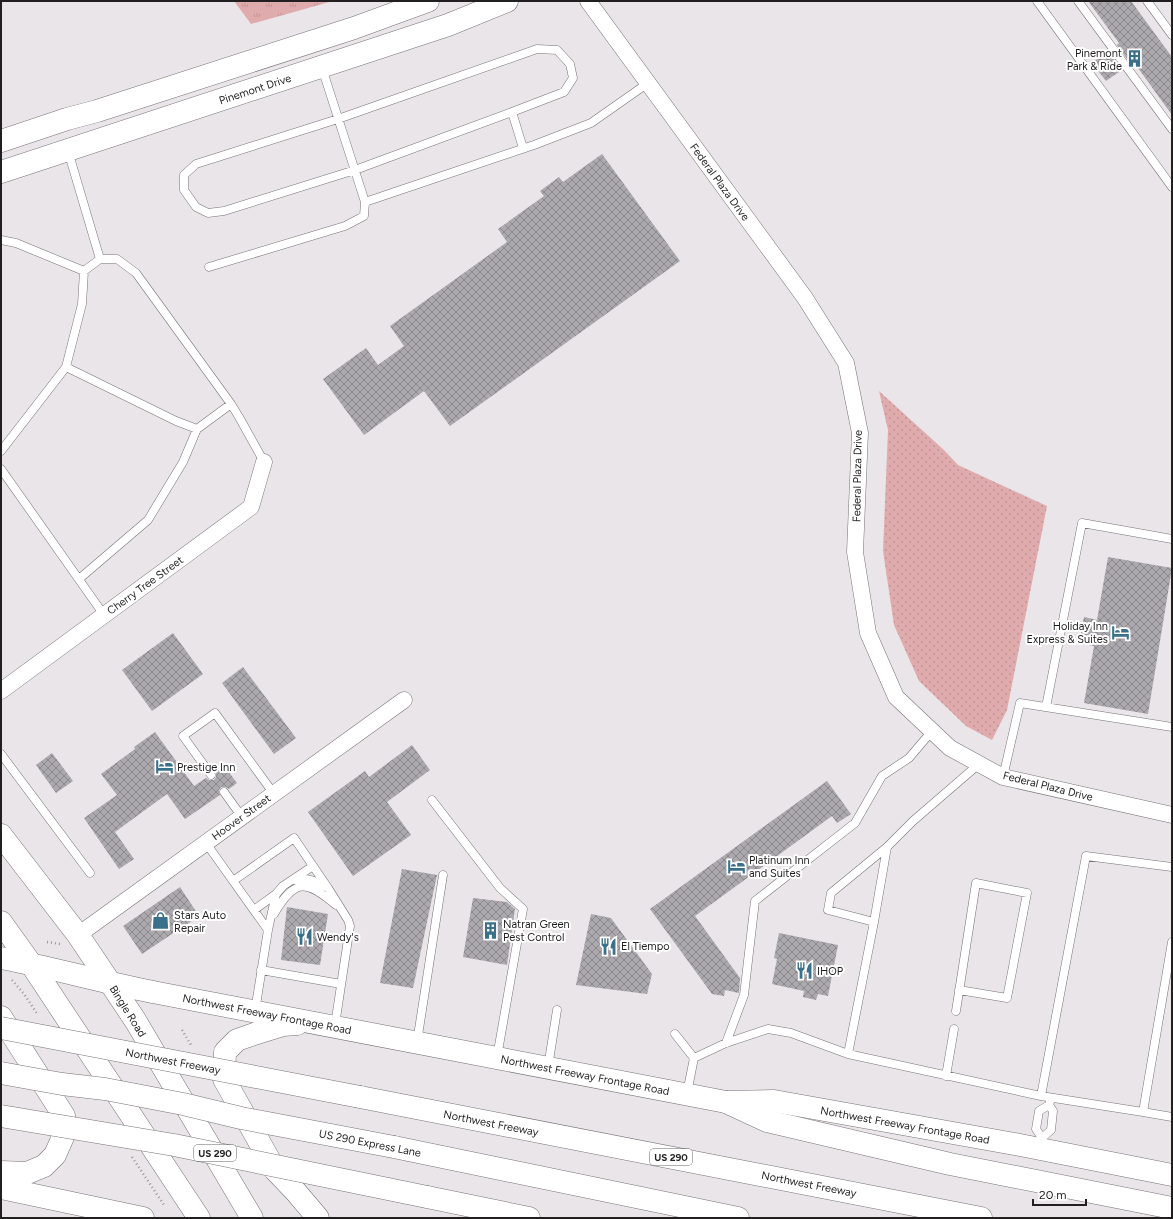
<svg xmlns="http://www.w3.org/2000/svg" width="1173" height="1219" viewBox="0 0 1173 1219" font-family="Figtree,sans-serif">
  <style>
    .grass { fill: url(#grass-dots) }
    .park { fill: url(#park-tufts) }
    .building { fill: url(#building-cross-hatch) }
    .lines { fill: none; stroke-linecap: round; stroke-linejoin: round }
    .lane-casing { stroke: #777276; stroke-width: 9 }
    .street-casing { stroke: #777276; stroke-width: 17 }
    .secondary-casing { stroke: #777276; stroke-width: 23 }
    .primary-casing { stroke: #777276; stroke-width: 23 }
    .highway-casing { stroke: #777276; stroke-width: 23 }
    .path { stroke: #989597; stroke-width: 2.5; stroke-dasharray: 1 3; stroke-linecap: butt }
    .lane { stroke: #fff; stroke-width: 8 }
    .street { stroke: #fff; stroke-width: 16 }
    .secondary { stroke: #fff; stroke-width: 22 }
    .primary { stroke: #fff; stroke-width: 22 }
    .highway { stroke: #fff; stroke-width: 22 }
    .highway-bridge-casing { stroke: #777276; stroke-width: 23; stroke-linecap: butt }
    .highway-bridge { stroke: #fff; stroke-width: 22 }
    .labels { text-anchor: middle; stroke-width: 4; stroke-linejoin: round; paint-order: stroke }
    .shield { fill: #fff; stroke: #646263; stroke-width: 1 }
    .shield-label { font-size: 10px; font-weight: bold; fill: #211f20 }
    .poi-label { font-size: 11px; fill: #211f20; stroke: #fff; text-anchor: start }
    .street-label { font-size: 11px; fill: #211f20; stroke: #fff }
  </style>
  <defs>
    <pattern id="grass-dots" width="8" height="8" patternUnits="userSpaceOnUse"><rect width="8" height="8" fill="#e0abac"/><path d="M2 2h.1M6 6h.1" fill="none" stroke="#c09394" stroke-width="1.8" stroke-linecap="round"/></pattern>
    <pattern id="park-tufts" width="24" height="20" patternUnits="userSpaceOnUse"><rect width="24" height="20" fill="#e0abac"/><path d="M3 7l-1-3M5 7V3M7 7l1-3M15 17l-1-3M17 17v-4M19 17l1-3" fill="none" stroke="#c09394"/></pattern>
    <pattern id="building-cross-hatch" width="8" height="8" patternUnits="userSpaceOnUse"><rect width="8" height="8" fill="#aca9ae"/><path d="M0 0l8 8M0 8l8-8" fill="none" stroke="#8c898d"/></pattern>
  </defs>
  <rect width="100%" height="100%" fill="#eae5e9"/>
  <!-- grass -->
  <path class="grass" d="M879 391 944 450 958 465 1047 506 1007 710 992 740 966 726 919 681 894 625 883 551 888 430Z"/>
  <!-- park -->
  <path class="park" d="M234 1H333L251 24Z"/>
  <!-- building -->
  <path class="building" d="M1088 1H1131L1172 57V115L1133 61 1130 63 1117 45 1119 43Z
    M1108 51 1122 70 1106 81 1092 63Z
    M602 154 680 261 450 426 424 391 364 435 323 379 366 348 378 365 404 346 390 326 507 242 498 229 544 196 540 191 559 177 563 182Z
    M1108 557 1172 568 1148 714 1084 703 1094 646 1079 643 1084 617 1097 620Z
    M173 633 203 674 152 711 122 670Z
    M243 667 296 738 274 754 222 683Z
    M155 732 194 786 206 778 209 780H214L216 777V772L224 766 237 783 229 789 226 787H221L219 790 220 795 185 819 167 794 115 832 134 859 119 869 84 818 117 795 101 774 135 749 134 747Z
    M412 745 430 770 387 802 411 835 353 876 308 812 365 771 369 777Z
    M52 753 73 781 56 793 36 765Z
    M827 781 851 814 837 823 832 816 695 916 740 978 739 993 725 990 724 996 712 994 650 909Z
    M402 869 437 875 413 988 380 983Z
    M180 887 199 916 142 954 123 926Z
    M473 898 507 902 515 909 507 965 463 957Z
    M287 907 328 914 320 965 281 960Z
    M591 914 611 918 652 974 647 994 576 985Z
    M779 933 838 945 828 996 818 994 816 1000 803 997 804 991 772 984 777 959 774 958Z"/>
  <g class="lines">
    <defs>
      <path id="lane" d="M1037 1 1172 187
        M1078 1 1172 129
        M1147 1 1172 35
        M512 112 355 170 224 211 208 213 196 207 184 190V175L196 164 338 119 537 49 557 50 570 64 573 78 564 92 512 112 523 148
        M68 151 100 259
        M365 202 534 145 591 123 648 83
        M1 240 16 243 84 271
        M209 267 345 226 364 216 365 202 322 68
        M66 367 176 421 197 429 231 404
        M1 451 66 367 82 304 84 271 100 259H117L136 273 231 404 239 417 264 462
        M1 469 104 615
        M79 579 148 520 183 462 197 429
        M1046 707 1082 523 1172 539
        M1 754 90 873
        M211 775 183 736 215 713 274 794
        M1003 777 1020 703 1172 727
        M224 792 242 817
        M432 800 500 888 523 909 497 1057
        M206 843 268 930
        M1172 867 1086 856 1041 1096 1143 1112 1172 942
        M295 880C307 877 316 881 326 887
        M233 881 294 838 328 888 348 920 350 926 335 1025
        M254 910 276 894 283 886 313 866
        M274 914C295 878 306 880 336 905
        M874 922 828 910 831 893 887 847
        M261 970 341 984
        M255 1011 268 930 276 894
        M956 1011 976 883 1027 893 1007 998 959 990
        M675 1034 694 1058 687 1093
        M417 1042 443 875
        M726 1043 744 995 755 901 855 823 882 776 909 758 932 731
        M848 1054 874 922 887 847 913 821 979 764
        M694 1058 726 1043 768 1029 791 1033 848 1054 1041 1096
        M548 1067 557 1010
        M946 1076 954 1029
        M1143 1112 1172 1117
        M1042 1138 1036 1129 1039 1111 1049 1105
        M1040 1147 1042 1138 1051 1130 1053 1111 1049 1105 1051 1098"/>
      <path id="street" d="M588 1 805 298 846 363 860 433 855 552 868 633 896 697 950 748 1003 777 1172 815
        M1 691 251 507 264 462
        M78 935 404 700"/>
      <path id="secondary" d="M1 141 67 119 97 111 354 28 428 1
        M1 172 448 25 507 1
        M1 958C54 968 105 983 158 993L726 1102 774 1101 1020 1145 1172 1175
        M1 1017 64 1116 66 1130 55 1155 44 1166 27 1173 1 1172
        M297 1024 283 1025 254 1034 237 1040 225 1052 224 1079 275 1170 296 1192 318 1218
        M1 1188 143 1218"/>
      <path id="primary" d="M1 835 78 935 135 1020 252 1218
        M1 922 31 964 199 1218"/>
      <path id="highway" d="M360 1097 981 1218
        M726 1102 767 1121 950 1164 1172 1208
        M394 1147 738 1218
        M427 1197 529 1218"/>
    </defs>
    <!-- lane casing -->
    <use href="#lane" class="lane-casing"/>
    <!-- street casing -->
    <use href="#street" class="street-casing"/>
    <!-- secondary casing -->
    <use href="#secondary" class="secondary-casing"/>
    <!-- primary casing -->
    <use href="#primary" class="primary-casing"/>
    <!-- highway casing -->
    <use href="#highway" class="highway-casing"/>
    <!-- path -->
    <path class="path" d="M47 942 60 944
      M12 980 24 994 38 1015
      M182 1030 191 1045
      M132 1157 164 1205"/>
    <!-- lane -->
    <use href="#lane" class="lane"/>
    <!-- street -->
    <use href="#street" class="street"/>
    <!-- secondary -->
    <use href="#secondary" class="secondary"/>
    <!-- primary -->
    <use href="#primary" class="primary"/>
    <!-- highway -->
    <use href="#highway" class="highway"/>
    <defs>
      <path id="highway-bridge" d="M1 1028 360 1097
        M1 1073 62 1084 105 1089 183 1104 241 1118 394 1147
        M1 1116 174 1145 427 1197"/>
    </defs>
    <!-- highway-bridge casing -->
    <use href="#highway-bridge" class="highway-bridge-casing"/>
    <!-- highway-bridge -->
    <use href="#highway-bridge" class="highway-bridge"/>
  </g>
  <!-- icons -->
  <defs>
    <symbol id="building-bare" viewBox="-9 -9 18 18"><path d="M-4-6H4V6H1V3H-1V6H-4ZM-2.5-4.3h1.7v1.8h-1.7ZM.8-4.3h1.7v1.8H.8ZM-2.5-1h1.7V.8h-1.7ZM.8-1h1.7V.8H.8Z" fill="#39708b" stroke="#fff" stroke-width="2.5" paint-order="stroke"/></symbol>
    <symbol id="hotel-bare" viewBox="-9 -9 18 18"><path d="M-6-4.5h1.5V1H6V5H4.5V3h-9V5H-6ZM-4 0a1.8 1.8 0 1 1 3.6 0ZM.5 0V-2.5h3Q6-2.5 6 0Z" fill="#39708b" stroke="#fff" stroke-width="2.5" paint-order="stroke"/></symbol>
    <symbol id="shop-bare" viewBox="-9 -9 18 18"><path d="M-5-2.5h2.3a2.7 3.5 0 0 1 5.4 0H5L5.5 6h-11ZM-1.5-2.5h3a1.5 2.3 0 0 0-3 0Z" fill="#39708b" stroke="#fff" stroke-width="2.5" paint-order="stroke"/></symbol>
    <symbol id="restaurant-bare" viewBox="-9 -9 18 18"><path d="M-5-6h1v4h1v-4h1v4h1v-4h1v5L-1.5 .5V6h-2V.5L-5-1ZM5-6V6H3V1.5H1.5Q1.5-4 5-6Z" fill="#39708b" stroke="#fff" stroke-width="2.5" paint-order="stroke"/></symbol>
  </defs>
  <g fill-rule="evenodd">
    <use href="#building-bare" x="1122" y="46" width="25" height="25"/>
    <use href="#hotel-bare" x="1108" y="620" width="25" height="25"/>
    <use href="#hotel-bare" x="152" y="754" width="25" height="25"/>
    <use href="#hotel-bare" x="724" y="854" width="25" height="25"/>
    <use href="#shop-bare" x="148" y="908" width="25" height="25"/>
    <use href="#building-bare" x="478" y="918" width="25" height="25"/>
    <use href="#restaurant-bare" x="292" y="924" width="25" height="25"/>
    <use href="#restaurant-bare" x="596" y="934" width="25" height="25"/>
    <use href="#restaurant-bare" x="792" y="958" width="25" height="25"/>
  </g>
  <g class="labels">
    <!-- shield labels -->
    <g class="shield">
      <rect x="194" y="1145" width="42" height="16" rx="3"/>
      <rect x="650" y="1149" width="42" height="16" rx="3"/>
    </g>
    <g class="shield-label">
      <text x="215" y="1157">US 290</text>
      <text x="671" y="1161">US 290</text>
    </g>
    <!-- poi labels -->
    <g class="poi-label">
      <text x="1122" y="57" text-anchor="end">Pinemont<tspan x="1122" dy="13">Park &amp; Ride</tspan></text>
      <text x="1108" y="630" text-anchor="end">Holiday Inn<tspan x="1108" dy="13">Express &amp; Suites</tspan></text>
      <text x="177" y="771">Prestige Inn</text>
      <text x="749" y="864">Platinum Inn<tspan x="749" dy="13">and Suites</tspan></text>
      <text x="174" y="919">Stars Auto<tspan x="174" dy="13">Repair</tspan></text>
      <text x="503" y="928">Natran Green<tspan x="503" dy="13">Pest Control</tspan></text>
      <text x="317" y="941">Wendy's</text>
      <text x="621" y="950">El Tiempo</text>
      <text x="817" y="975">IHOP</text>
    </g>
    <!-- street labels -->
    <g class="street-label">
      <text transform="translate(255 89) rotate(-18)" y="4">Pinemont Drive</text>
      <text transform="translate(720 182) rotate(54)" y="4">Federal Plaza Drive</text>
      <text transform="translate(857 476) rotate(-89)" y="4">Federal Plaza Drive</text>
      <text transform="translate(145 585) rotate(-36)" y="4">Cherry Tree Street</text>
      <text transform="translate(1048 786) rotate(14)" y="4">Federal Plaza Drive</text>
      <text transform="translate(241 817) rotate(-36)" y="4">Hoover Street</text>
      <text transform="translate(128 1011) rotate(58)" y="4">Bingle Road</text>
      <text transform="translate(267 1014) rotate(11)" y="4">Northwest Freeway Frontage Road</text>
      <text transform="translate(173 1061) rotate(11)" y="4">Northwest Freeway</text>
      <text transform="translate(585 1075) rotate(11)" y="4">Northwest Freeway Frontage Road</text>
      <text transform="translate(491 1123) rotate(11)" y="4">Northwest Freeway</text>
      <text transform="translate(905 1125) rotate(10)" y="4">Northwest Freeway Frontage Road</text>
      <text transform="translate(370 1143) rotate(11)" y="4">US 290 Express Lane</text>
      <text transform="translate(809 1184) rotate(11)" y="4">Northwest Freeway</text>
    </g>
  </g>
  <!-- border -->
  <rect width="1173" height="1219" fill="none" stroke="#211f20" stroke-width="4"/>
  <!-- scale -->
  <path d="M1033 1199v6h53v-6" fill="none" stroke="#211f20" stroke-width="2"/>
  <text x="1039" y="1199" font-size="12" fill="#211f20" stroke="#ffffff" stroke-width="3" paint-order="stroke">20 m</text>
</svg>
